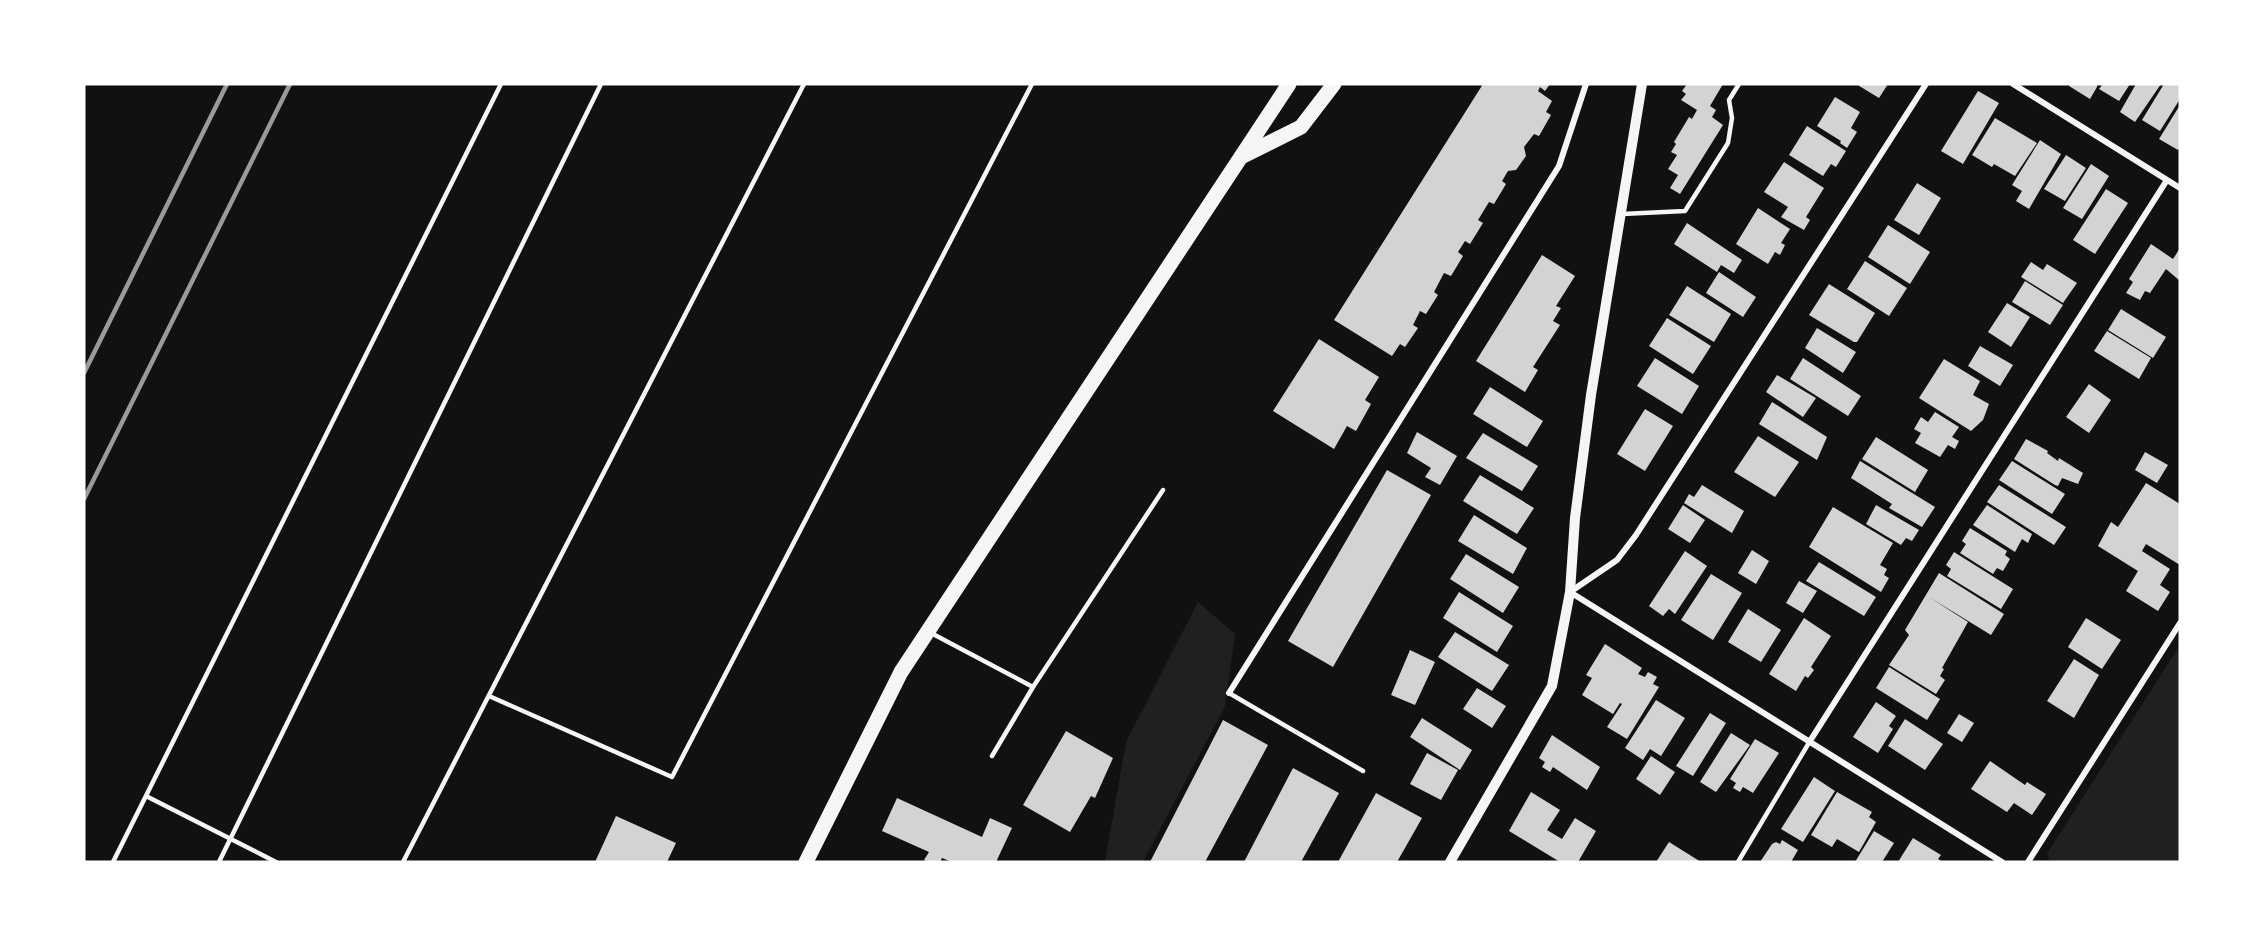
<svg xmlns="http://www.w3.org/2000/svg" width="2264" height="946" viewBox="0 0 2264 946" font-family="'Work Sans',sans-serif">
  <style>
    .green { fill: #202020 }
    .building { fill: #d3d3d3 }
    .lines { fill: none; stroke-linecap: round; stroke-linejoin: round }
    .service { stroke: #f5f5f5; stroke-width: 4.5 }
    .minor { stroke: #f5f5f5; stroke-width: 6 }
    .tertiary { stroke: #f5f5f5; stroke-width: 10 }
    .primary { stroke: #f5f5f5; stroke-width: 15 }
    .rail { stroke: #9a9a9a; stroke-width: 4.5 }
  </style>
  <rect width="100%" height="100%" fill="#111"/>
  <!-- green -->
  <path class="green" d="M1198 602 1235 634 1225 706 1143 862H1105L1126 742Z
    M2180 645V862H2049L2048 852Z"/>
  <!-- building -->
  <path class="building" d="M1483 84H1550L1545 91 1540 87 1538 91 1552 101 1546 112 1551 115 1539 136 1534 134 1524 147 1526 156 1516 170 1508 171 1502 181 1506 184 1494 204 1489 202 1478 220 1483 223 1470 244 1465 241 1458 252 1463 256 1451 276 1444 273 1434 292 1438 295 1426 314 1420 311 1413 325 1418 328 1405 347 1400 344 1392 356 1334 320Z
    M1687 84H1723L1710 106 1716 110 1712 117 1723 125 1680 194 1670 188 1678 175 1668 169 1677 155 1671 152 1676 144 1674 142 1689 117 1692 119 1697 110 1681 100 1686 94 1682 91Z
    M1856 84H1888L1879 98Z
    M2070 84H2097V87L2090 99 2069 86Z
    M2103 84H2130L2119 101 2099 89Z
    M2136 84H2161L2135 122 2120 112Z
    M2164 84H2180V99L2160 131 2142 120Z
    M1978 91 1999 103 1963 164 1941 151Z
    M1835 97 1860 112 1851 128 1857 132 1847 148 1840 143 1841 141 1817 126Z
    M2180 105V147L2178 150 2159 139Z
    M1995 118 2037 143 2015 176 1994 164 1992 167 1972 155Z
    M1807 126 1846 151 1836 167 1831 164 1823 176 1789 155Z
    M2040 140 2061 154 2029 209 2016 201 2022 191 2012 185Z
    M2066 155 2086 168 2065 201 2044 189Z
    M1784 162 1824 188 1806 217 1810 220 1804 230 1781 217 1788 207 1764 192Z
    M2091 164 2109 176 2082 219 2063 208Z
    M1917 183 1941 198 1919 235 1894 220Z
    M2106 189 2128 203 2095 254 2073 240Z
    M1758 208 1790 229 1781 243 1785 245 1780 255 1775 252 1768 264 1736 244Z
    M1687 223 1742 260 1734 273 1721 265 1717 272 1674 244Z
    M1888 225 1930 252 1910 284 1868 257Z
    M2151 244 2173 259 2180 248V281L2166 269 2150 293 2145 291 2140 300 2126 293 2133 282 2129 279Z
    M1542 255 1575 276 1556 306 1561 308 1553 321 1560 325 1533 367 1538 370 1525 392 1476 361Z
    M1865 261 1907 288 1889 316 1847 289Z
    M2031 262 2043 270 2047 264 2077 283 2063 303 2021 277Z
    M1719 272 1756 297 1743 317 1706 293Z
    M2025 281 2063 305 2050 325 2012 302Z
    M1829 284 1875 313 1857 342H1854L1809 315Z
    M1687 286 1731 314 1714 342 1669 315Z
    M2007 303 2030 317 2011 347 1988 332Z
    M2121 309 2166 337 2153 358 2108 330Z
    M1667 318 1711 346 1693 374 1649 346Z
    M1817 328 1856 352 1843 373 1805 348Z
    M2107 331 2151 358 2139 379 2094 351Z
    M1319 339 1379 377 1365 400 1371 404 1356 431 1347 426 1334 449 1273 411Z
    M1980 346 2013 365 2000 386 1968 366Z
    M1655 358 1699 386 1682 414 1637 386Z
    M1803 358 1861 396 1848 416 1790 379Z
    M1944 359 1980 381 1973 395 1989 404 1983 420 1971 431 1919 398Z
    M1777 375 1816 398 1803 417 1766 392Z
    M2089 384 2111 400 2089 433 2066 417Z
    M1490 387 1543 421 1527 447 1473 414Z
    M1772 402 1827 437 1817 460 1759 424Z
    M1645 409 1673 426 1645 471 1617 454Z
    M1935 412 1959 427 1952 437 1959 441 1955 449 1948 445 1940 457 1915 443 1921 433 1914 429 1921 417 1928 422Z
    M1417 432 1457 456 1440 485 1425 477 1431 468 1407 453Z
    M1483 433 1538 466 1522 491 1466 458Z
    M1758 436 1799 462 1775 497 1734 472Z
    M1876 437 1928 470 1915 492 1862 459Z
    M2026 439 2048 451 2047 453 2058 461 2059 458 2083 473 2078 484 2062 478 2058 486 2055 485 2014 459Z
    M2145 452 2168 465 2157 483 2135 470Z
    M1860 461 1935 507 1922 527 1889 508 1892 504 1851 478Z
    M2012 461 2065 494 2052 514 1999 480Z
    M1387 470 1431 495 1333 667 1288 641Z
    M1480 475 1534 508 1517 534 1463 501Z
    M2146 483 2180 504V565L2146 544 2142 551 2170 569 2160 585 2170 592 2158 611 2126 591 2138 571 2098 546 2111 522 2118 527Z
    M1702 485 1744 511 1732 533 1684 503 1689 494 1694 497Z
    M1999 485 2066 527 2054 545 1987 502Z
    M1683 505 1705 520 1690 543 1668 529Z
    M1876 505 1919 530 1912 541 1906 538 1901 545 1866 524Z
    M1987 505 2032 534 2028 543 2022 539 2015 552 1973 525Z
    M1833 507 1893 543 1880 565 1887 569 1884 575 1889 578 1881 592 1809 547Z
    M1474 515 1527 548 1513 574 1458 541Z
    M1970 528 2007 551 2005 555 2010 559 2003 571 1997 568 1993 574 1960 553 1966 544 1962 541Z
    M1752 550 1769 561 1756 584 1738 573Z
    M1685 551 1707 566 1675 614 1669 609 1663 616 1649 606Z
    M1954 552 2013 589 2001 609 1947 576 1951 569 1946 565Z
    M1466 554 1519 587 1503 613 1450 579Z
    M1819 562 1876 597 1864 616 1806 581Z
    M1939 573 2004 614 1991 635 1929 597 1968 622 1942 668 1944 669 1940 676 1945 680 1936 694 1889 665 1909 635 1905 630Z
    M1711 574 1742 593 1713 640 1681 620Z
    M1799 581 1817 591 1803 613 1786 603Z
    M1459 592 1513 626 1497 652 1443 618Z
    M1748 609 1781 630 1761 662 1728 642Z
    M1804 618 1831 636 1811 667 1814 670 1808 678 1805 676 1796 691 1769 674Z
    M2086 618 2121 640 2102 669 2068 647Z
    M1455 632 1509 665 1492 691 1438 657Z
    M1605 644 1642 668 1638 674 1645 677 1648 672 1657 677 1653 684 1659 687 1627 739 1607 727 1622 704 1620 703 1613 714 1582 695 1592 678 1586 675Z
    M1410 650 1435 662 1415 705 1391 695Z
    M2074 659 2099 675 2074 718 2047 701Z
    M1889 667 1940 699 1927 720 1876 688Z
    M1477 688 1506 706 1492 728 1463 709Z
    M1656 700 1685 718 1661 756 1650 749 1643 760 1625 748Z
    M1876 702 1896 716 1889 726 1893 729 1878 753 1853 737Z
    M1710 713 1726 723 1693 776 1676 766Z
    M1959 714 1974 723 1962 742 1947 733Z
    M1422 718 1472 750 1460 770 1410 737Z
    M1905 719 1943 744 1925 770 1888 746Z
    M1223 720 1268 745 1205 862H1150Z
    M1066 731 1113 758 1095 798 1091 796 1070 832 1023 805Z
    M1731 733 1750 745 1716 792 1700 782Z
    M1552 735 1600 767 1587 790 1553 767 1550 772 1542 767 1545 762 1539 758Z
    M1755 739 1779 753 1753 793 1743 787 1740 792 1733 788 1736 783 1730 779Z
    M1427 753 1458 770 1441 800 1410 784Z
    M1651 756 1675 772 1660 795 1636 779Z
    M1990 761 2025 785 2027 782 2046 794 2032 815 2014 803 2007 812 1971 789Z
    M1293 768 1339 793 1301 862H1244Z
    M1814 777 1835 791 1803 842 1781 829Z
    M1531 792 1560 810 1547 830 1562 839 1575 818 1596 831 1578 862H1560L1509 831Z
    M1837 792 1872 812 1869 817 1876 822 1859 852 1837 839 1832 847 1811 835Z
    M1376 793 1422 818 1397 862H1338Z
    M897 798 982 837 990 818 1012 828 996 862H952L942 858 940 862H928L924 860 929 852 882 831Z
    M616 816 676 843 667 862H595Z
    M1874 831 1894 843 1882 862H1855Z
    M1913 838 1941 855 1938 859 1943 862H1898Z
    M1782 840 1798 850 1791 862H1760L1772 844 1776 842 1780 844Z
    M1669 842 1701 862H1656Z"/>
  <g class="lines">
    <!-- service -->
    <path class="service" d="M1622 214 1685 211 1728 143 1732 118 1729 100 1739 84
      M931 633 1033 687 1163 490
      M1229 693 1363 771
      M489 696 672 777 1032 84
      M992 756 1033 687
      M146 796 276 862
      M113 862 501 84
      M219 862 601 84
      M403 862 804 84
      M1738 862 1810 741"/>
    <!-- minor -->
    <path class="minor" d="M1926 84 1636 535 1617 560 1570 592 2002 862
      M2013 84 2180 188
      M1229 693 1559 166 1586 84
      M1810 741 2167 180
      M2028 862 2180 623"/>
    <!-- tertiary -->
    <path class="tertiary" d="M1450 862 1552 686 1570 592 1575 518 1591 395 1642 84"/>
    <!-- primary -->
    <path class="primary" d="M1241 157 1301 127 1334 84
      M806 862 901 672 1289 84"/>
    <!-- rail -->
    <path class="rail" d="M84 373 227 84
      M84 499 290 84"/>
  </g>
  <!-- border -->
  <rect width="2264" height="946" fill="none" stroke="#ffffff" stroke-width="171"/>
</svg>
